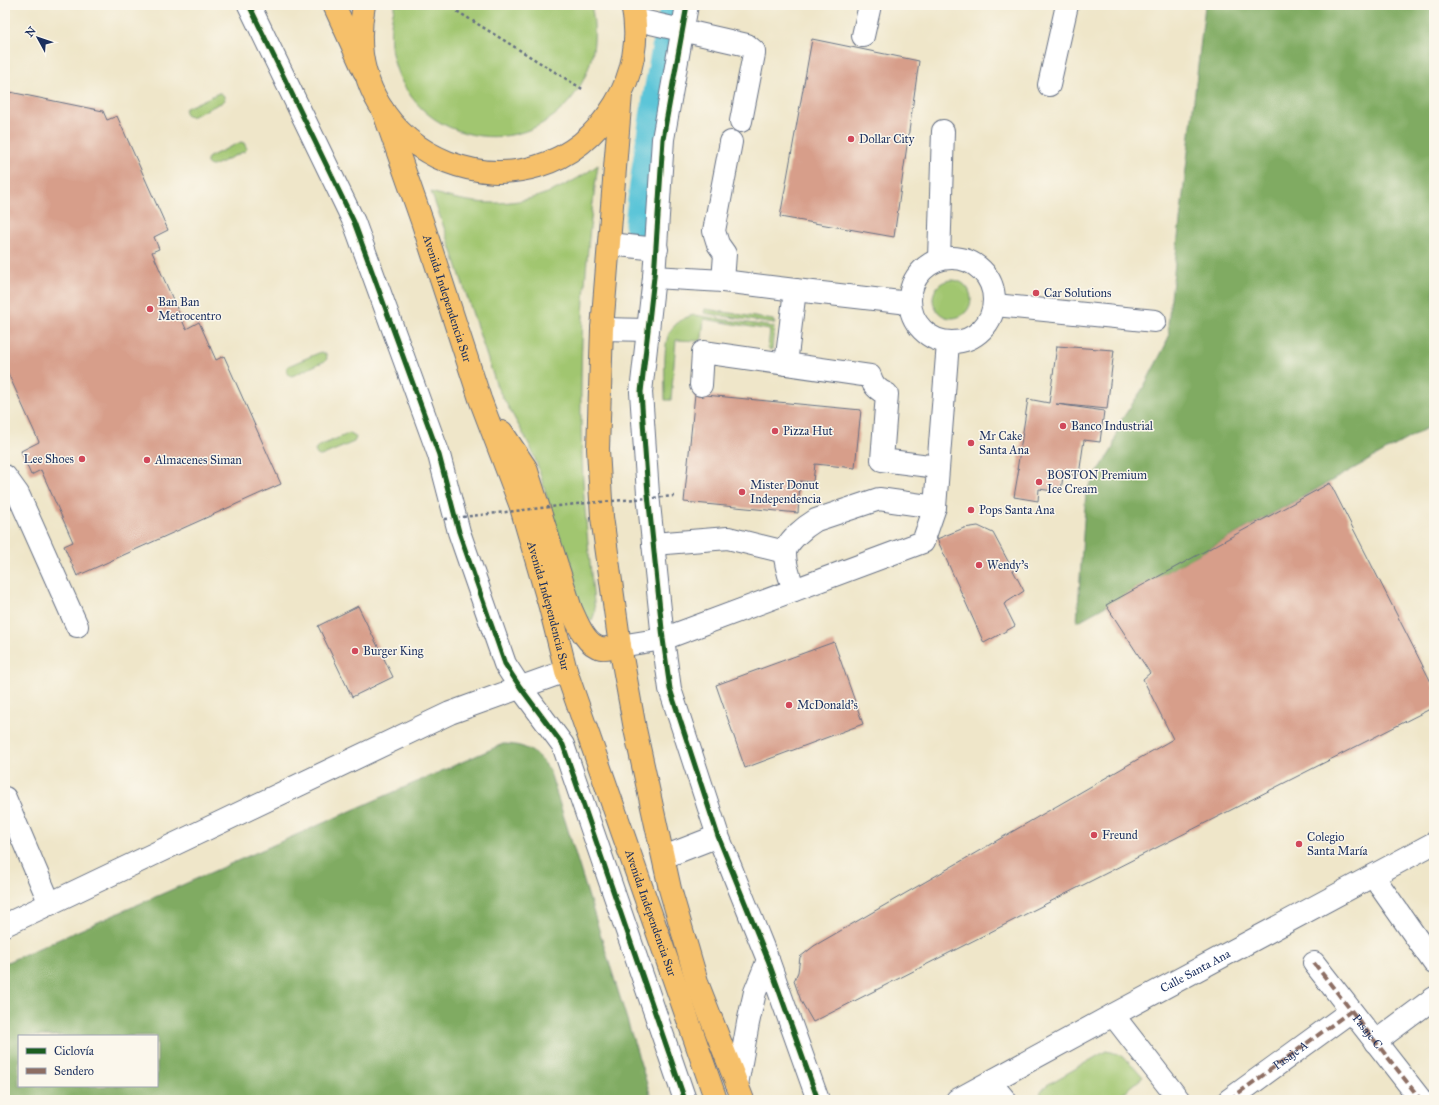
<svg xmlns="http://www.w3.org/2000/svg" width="1439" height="1105" viewBox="0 0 1439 1105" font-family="'IM FELL Great Primer',serif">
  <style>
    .green { fill: #a1c670; stroke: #5e7a67 }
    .forest { fill: #80ab62; stroke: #4e6d60; fill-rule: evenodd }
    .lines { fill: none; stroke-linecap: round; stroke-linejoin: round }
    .canal { stroke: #5cc5d8; stroke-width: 27 }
    .building { fill: #d79e8a }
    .minor-casing { stroke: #656f83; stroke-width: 24 }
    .major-casing { stroke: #656f83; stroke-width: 24 }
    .highway-casing { stroke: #656f83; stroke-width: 24 }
    .path { stroke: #656f83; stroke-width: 2.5; stroke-dasharray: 3 3; stroke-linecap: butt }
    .minor { stroke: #fff; stroke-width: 22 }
    .major { stroke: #f6c06b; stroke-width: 22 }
    .highway { stroke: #f6c06b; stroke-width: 22 }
    .path-bridge { stroke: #656f83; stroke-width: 2.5; stroke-dasharray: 3 3; stroke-linecap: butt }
    .quiet { stroke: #8d6e63; stroke-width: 4; stroke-dasharray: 8 4; stroke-linecap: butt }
    .cycleway-casing { stroke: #fbf7ec; stroke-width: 8 }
    .cycleway { stroke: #1b5e20; stroke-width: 5 }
    .poi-dot { fill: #d1495b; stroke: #fbf7ec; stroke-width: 1.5 }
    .labels { text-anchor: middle; stroke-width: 3; stroke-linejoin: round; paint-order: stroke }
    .poi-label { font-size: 12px; fill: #1b2f5e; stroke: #fbf7ec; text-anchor: start }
    .street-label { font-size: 12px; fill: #1b2f5e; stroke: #fbf7ec }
  </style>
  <rect width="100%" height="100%" fill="#fbf7ec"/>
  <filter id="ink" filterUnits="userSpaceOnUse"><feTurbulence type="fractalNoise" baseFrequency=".025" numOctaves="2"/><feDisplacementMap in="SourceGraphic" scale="8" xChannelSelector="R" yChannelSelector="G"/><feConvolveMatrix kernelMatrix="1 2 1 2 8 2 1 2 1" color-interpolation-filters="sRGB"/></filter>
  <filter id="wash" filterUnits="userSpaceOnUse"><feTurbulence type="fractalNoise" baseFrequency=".012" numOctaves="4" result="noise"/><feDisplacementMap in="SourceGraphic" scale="16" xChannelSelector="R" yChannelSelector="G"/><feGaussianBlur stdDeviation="0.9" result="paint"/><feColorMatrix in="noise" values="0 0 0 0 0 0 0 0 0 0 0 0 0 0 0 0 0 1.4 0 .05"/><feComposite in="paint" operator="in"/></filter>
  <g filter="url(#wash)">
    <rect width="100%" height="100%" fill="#efe6c9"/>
    <!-- green -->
    <path class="green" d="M395 5H591C613 95 524 168 441 123 423 113 408 96 399 76 389 53 388 29 395 5Z
      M219 93C223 93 224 96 225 100L223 102 191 117C185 116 183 112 186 108Z
      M241 142 244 143 247 149 245 151 213 166C209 166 206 164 207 160L209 157Z
      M598 165C582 274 577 387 584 497 587 536 591 574 595 612L592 620C583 620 581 607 577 600L538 467 530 446 497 387 446 233 431 192C496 213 543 204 598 165Z
      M933 299a19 19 0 1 1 38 0a19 19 0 1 1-38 0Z
      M705 309 773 320 775 324 704 313Z
      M694 315 774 327 772 349 770 350 768 348 770 330 704 319 702 338 700 341 676 340 671 400H665C665 384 663 350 668 336 671 326 683 317 694 315Z
      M321 352 326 354 327 359 325 361 292 376 289 375 287 372V367L288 366Z
      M350 433 354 435 356 438 354 442 321 456C317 456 316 454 315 450L317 447Z
      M1106 1051C1123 1053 1132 1064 1143 1077L1115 1100H1039L1041 1092 1047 1085Z"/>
    <!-- forest -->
    <path class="forest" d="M1205 5H1434V424L1077 622 1086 491 1113 448 1118 425 1143 388 1165 346 1169 336 1168 324Z
      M503 744C525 744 537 752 549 769L652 1100H5V963ZM19 1036H157V1086H19Z"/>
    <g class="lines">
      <!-- canal -->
      <path class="canal" d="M638 224C647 150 658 77 674 5"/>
    </g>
    <g id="blocks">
      <!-- building -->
      <path class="building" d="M812 39 919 61 894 237 780 217Z
        M5 91 103 111 107 120 117 116 168 230 154 237 159 249 152 252 186 329 199 322 216 360 224 356 281 484 77 576 64 546 73 542 41 470 31 475 21 451 39 442 7 371 5 372Z
        M1057 346 1114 350 1107 409 1056 404 1104 411 1100 442 1084 440 1079 475H1063L1061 492 1039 489 1038 501 1014 497 1019 468 1017 470 1028 399 1049 403Z
        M695 394 861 410 855 468 815 464 813 482 800 481 798 513 684 502Z
        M1330 483 1434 688V707L813 1022 801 1001 794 981 798 972 800 957 814 946 1173 739 1143 679 1150 673 1106 605Z
        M978 526 993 533 1024 591 1004 604 1015 626 984 643 937 539 964 528Z
        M358 606 393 677 352 697 318 626Z
        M834 642 863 724 745 768 716 685Z"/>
    </g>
  </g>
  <g filter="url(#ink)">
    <use href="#blocks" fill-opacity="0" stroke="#656f83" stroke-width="1"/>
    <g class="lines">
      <defs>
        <g id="minor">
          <path d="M249 5 354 222 439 455 459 532 505 664 520 687 563 745 685 1100"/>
          <path d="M687 5 663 139 654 277 641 392 648 494 663 639 670 689 718 836 768 960 818 1100"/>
          <path d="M642 21 747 45 754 51V54L741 121"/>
          <path d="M863 36 870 5"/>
          <path d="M1049 85 1067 5"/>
          <path d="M609 244 657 249"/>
          <circle cx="952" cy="300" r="42"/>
          <path d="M939 259 943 131"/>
          <path d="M654 277 723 281 795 290 909 303"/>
          <path d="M723 281 725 254 718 244 714 231 731 142"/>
          <path d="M995 305 1155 321"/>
          <path d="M602 329 648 330"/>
          <path d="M786 364 795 290"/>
          <path d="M701 385 703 352 870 376C873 385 877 390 887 394L882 460 937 467"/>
          <path d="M5 476 18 494 77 626"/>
          <path d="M653 544 728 538 785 552"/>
          <path d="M794 590C790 578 785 566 785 554 785 542 806 526 816 520L879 499 935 507"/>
          <path d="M620 646 663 639 923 542 935 507 948 343"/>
          <path d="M5 798 50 904"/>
          <path d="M664 857 718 836"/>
          <path d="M1373 876 1434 963"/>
          <path d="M5 925 450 713 566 671"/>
          <path id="s1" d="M1314 963 1421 1100"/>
          <path d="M1113 1015 1179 1100"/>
          <path d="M1375 1042 1434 998"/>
          <path d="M990 1082 1005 1100"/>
          <path d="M737 1085 748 1023 755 992 768 960"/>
          <path id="s2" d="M957 1100 1113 1015 1434 843"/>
          <path id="s3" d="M1229 1100 1351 1011"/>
        </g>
        <path id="major" d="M334 5 364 71"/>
        <g id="highway">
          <path d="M364 5C334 159 534 237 615 104 633 75 640 38 632 5"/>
          <path d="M621 94 602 329 598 449 602 517 620 646 635 729 670 889 698 985 743 1100"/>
          <path id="s4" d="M383 110 422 221 480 399 520 504 550 607 566 671 716 1100"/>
          <path d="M502 432 526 468 571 609C577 622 585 645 601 648 607 649 615 646 620 646"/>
        </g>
      </defs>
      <!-- minor casing -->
      <use href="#minor" class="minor-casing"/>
      <!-- major casing -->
      <use href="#major" class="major-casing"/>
      <!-- highway casing -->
      <use href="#highway" class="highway-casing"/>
      <!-- path -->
      <path class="path" d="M447 5 584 90"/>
      <!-- minor -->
      <use href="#minor" class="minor"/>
      <!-- major -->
      <use href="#major" class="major"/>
      <!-- highway -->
      <use href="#highway" class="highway"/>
      <!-- path-bridge -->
      <path class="path-bridge" d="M445 519 576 504 674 496"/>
      <!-- quiet -->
      <path class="quiet" d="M1314 963 1421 1100
        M1229 1100 1351 1011"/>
      <defs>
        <path id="cycleway" d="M249 5 354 222 439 455 459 532 505 664 520 687 563 745 685 1100
          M687 5 663 139 654 277 641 392 648 494 663 639 670 689 718 836 768 960 818 1100"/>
      </defs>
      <!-- cycleway casing -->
      <use href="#cycleway" class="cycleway-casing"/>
      <!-- cycleway -->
      <use href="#cycleway" class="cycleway"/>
    </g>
  </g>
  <!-- markers -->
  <g class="poi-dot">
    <circle cx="851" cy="139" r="4"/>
    <circle cx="1036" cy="293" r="4"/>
    <circle cx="150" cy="309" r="4"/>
    <circle cx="1063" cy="426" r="4"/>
    <circle cx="775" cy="431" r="4"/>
    <circle cx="971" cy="443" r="4"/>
    <circle cx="82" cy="459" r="4"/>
    <circle cx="147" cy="460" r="4"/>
    <circle cx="1039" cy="482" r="4"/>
    <circle cx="742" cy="492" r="4"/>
    <circle cx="971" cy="510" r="4"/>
    <circle cx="979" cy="565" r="4"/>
    <circle cx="355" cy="651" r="4"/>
    <circle cx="789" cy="705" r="4"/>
    <circle cx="1094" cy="835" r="4"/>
    <circle cx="1299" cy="844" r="4"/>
  </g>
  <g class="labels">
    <!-- poi labels -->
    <g class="poi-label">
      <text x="859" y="143">Dollar City</text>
      <text x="1044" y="297">Car Solutions</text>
      <text x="158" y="306">Ban Ban<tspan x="158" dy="14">Metrocentro</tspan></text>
      <text x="1071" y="430">Banco Industrial</text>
      <text x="783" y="435">Pizza Hut</text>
      <text x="979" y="440">Mr Cake<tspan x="979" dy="14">Santa Ana</tspan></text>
      <text x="74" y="463" text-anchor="end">Lee Shoes</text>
      <text x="155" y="464">Almacenes Siman</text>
      <text x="1047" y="479">BOSTON Premium<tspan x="1047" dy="14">Ice Cream</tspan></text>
      <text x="750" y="489">Mister Donut<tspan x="750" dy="14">Independencia</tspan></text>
      <text x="979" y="514">Pops Santa Ana</text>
      <text x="987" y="569">Wendy's</text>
      <text x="363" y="655">Burger King</text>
      <text x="797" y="709">McDonald's</text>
      <text x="1102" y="839">Freund</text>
      <text x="1307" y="841">Colegio<tspan x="1307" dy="14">Santa María</tspan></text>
    </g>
    <!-- street labels -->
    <g class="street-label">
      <text dy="4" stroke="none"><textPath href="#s4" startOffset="199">Avenida Independencia Sur</textPath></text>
      <text dy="4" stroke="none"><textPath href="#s4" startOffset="523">Avenida Independencia Sur</textPath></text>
      <text dy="4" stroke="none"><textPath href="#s4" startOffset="847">Avenida Independencia Sur</textPath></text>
      <text dy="4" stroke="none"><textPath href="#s2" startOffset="271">Calle Santa Ana</textPath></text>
      <text dy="4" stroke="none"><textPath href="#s1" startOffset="87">Pasaje C</textPath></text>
      <text dy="4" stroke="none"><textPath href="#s3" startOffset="76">Pasaje A</textPath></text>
    </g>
  </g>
  <!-- margin -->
  <rect width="1439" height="1105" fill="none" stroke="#fbf7ec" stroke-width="20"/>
  <!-- legend -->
  <rect x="18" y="1035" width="140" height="52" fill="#fbf7ec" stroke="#a1a7b3"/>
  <rect x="26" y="1048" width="20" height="6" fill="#1b5e20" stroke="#a1a7b3"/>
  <text x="54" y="1055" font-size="12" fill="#1b2f5e">Ciclovía</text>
  <rect x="26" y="1068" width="20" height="6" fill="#8d6e63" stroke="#a1a7b3"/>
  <text x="54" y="1075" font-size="12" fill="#1b2f5e">Sendero</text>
  <!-- north arrow -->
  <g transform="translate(38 38) rotate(310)" stroke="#fbf7ec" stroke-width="3" paint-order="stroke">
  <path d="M0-3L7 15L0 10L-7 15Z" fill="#1b2f5e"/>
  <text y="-6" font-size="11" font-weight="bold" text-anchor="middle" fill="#1b2f5e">N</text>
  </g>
</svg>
